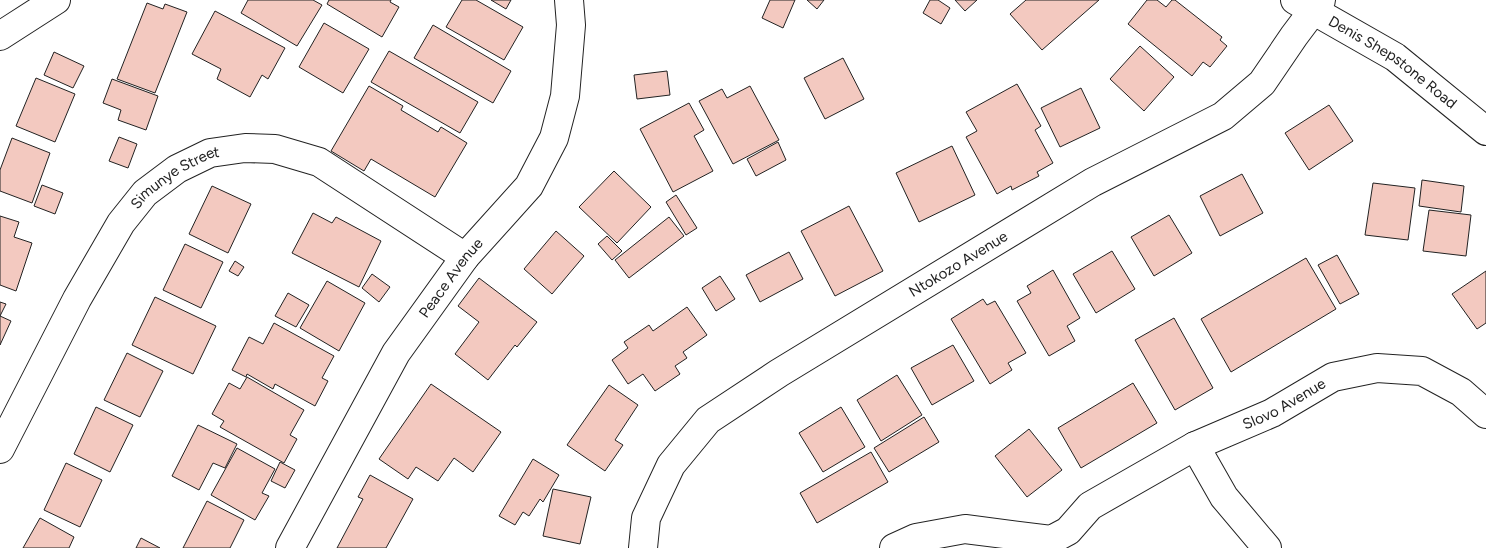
<svg xmlns="http://www.w3.org/2000/svg" width="1486" height="548" viewBox="0 0 1486 548" font-family="Figtree,sans-serif">
  <style>
    .building { fill: #f3c9c0; stroke: #222 }
    .lines { fill: none; stroke-linecap: round; stroke-linejoin: round }
    .street-casing { stroke: #222; stroke-width: 30 }
    .secondary-casing { stroke: #222; stroke-width: 30 }
    .street { stroke: #fff; stroke-width: 28 }
    .secondary { stroke: #fff; stroke-width: 28 }
    .labels { text-anchor: middle; stroke-width: 4; stroke-linejoin: round; paint-order: stroke }
    .street-label { font-size: 15px; fill: #222; stroke: #fff }
  </style>
  <rect width="100%" height="100%" fill="#fff"/>
  <!-- building -->
  <path class="building" d="M248 0H313L322 5 297 46 241 13Z
    M329 0H391L390 2 399 7 382 37 327 4Z
    M462 0H476L523 27 504 60 446 27Z
    M491 0H511L506 9Z
    M770 0H795L783 28 762 18Z
    M807 0H824L817 9Z
    M930 0H938L950 8 941 24 923 13Z
    M955 0H977L965 11Z
    M1026 0H1099L1042 50 1010 14Z
    M1147 0H1157L1166 7 1172 0H1175L1222 37 1220 40 1227 46 1210 67 1203 62 1192 76 1128 24Z
    M147 3 163 9 165 4 187 12 155 93 117 79Z
    M215 11 285 48 268 79 262 75 250 97 217 79 221 69 192 54Z
    M324 23 369 49 343 93 299 67Z
    M433 25 511 71 493 103 414 58Z
    M1140 46 1174 77 1144 111 1110 79Z
    M389 51 478 102 460 133 371 82Z
    M54 52 84 66 73 88 44 75Z
    M843 58 864 99 825 119 804 78Z
    M667 71 670 95 637 99 634 75Z
    M36 78 75 94 55 142 16 126Z
    M112 79 158 96 146 130 118 120 121 110 103 103Z
    M1017 84 1041 126 1035 130 1053 163 1037 172 1039 176 1012 190 1011 186 997 194 966 137 977 131 966 112Z
    M369 86 403 106 401 110 438 132 441 127 467 143 435 197 371 159 364 171 331 151Z
    M750 86 779 140 733 164 699 101 722 89 727 98Z
    M1081 88 1100 128 1060 147 1041 108Z
    M689 103 704 130 694 136 713 171 673 192 640 129Z
    M1329 105 1353 141 1309 170 1285 133Z
    M119 137 137 144 128 168 109 161Z
    M12 138 50 153 32 203 0 191V170Z
    M778 142 786 160 756 176 747 159Z
    M952 146 975 195 919 222 896 173Z
    M614 171 651 207 617 243 579 207Z
    M1242 174 1263 213 1220 236 1200 196Z
    M1422 180 1464 186 1461 212 1419 206Z
    M1373 183 1415 188 1408 240 1365 235Z
    M42 185 63 193 55 214 34 206Z
    M212 186 251 204 228 253 189 234Z
    M676 195 697 228 686 235 666 202Z
    M849 206 883 271 835 296 801 231Z
    M1429 210 1471 215 1466 256 1423 251Z
    M313 213 332 223 336 217 381 241 359 287 292 253Z
    M1169 215 1192 253 1154 276 1131 237Z
    M0 216 19 222 14 237 32 243 16 291 0 285Z
    M669 217 684 236 629 278 615 260Z
    M556 231 584 256 552 294 524 269Z
    M607 236 622 251 612 260 598 244Z
    M185 244 223 262 201 308 163 290Z
    M1112 251 1135 289 1096 313 1073 274Z
    M789 252 803 279 760 302 746 275Z
    M1337 255 1359 294 1340 304 1318 265Z
    M1306 258 1336 309 1231 372 1201 319Z
    M235 261 244 267 238 276 229 271Z
    M1053 270 1080 318 1067 326 1075 341 1049 356 1017 301 1031 293 1027 286Z
    M1486 271V323L1477 329 1452 294Z
    M372 274 390 287 379 302 362 288Z
    M720 276 735 299 716 311 702 288Z
    M479 278 537 322 517 347 515 345 488 380 455 354 479 322 458 306Z
    M327 281 365 303 339 351 300 328Z
    M288 293 309 305 296 327 275 316Z
    M155 297 216 326 193 374 132 345Z
    M983 299 987 305 995 301 1026 353 1008 363 1012 370 990 384 951 319Z
    M0 302 6 304 0 316 11 321 0 345Z
    M687 307 707 335 683 352 687 358 675 366 680 374 655 391 643 374 628 384 612 360 628 348 624 342 649 325 653 331Z
    M1174 318 1213 388 1175 410 1135 340Z
    M274 323 334 356 322 378 328 381 315 406 275 384 273 389 247 374 246 377 232 370 249 337 263 344Z
    M953 345 974 381 932 405 911 368Z
    M127 353 163 371 140 417 104 400Z
    M897 375 922 415 881 441 857 400Z
    M247 377 304 410 290 435 297 439 284 463 220 427 224 421 212 414 229 383 240 389Z
    M1133 383 1157 423 1081 468 1058 428Z
    M431 384 501 432 473 472 454 458 438 481 416 467 408 479 379 459Z
    M609 385 638 405 615 440 623 445 605 471 567 445Z
    M96 407 133 425 110 472 74 454Z
    M841 407 865 447 823 472 799 433Z
    M924 417 939 442 889 472 874 448Z
    M198 425 237 444 225 468 213 463 199 490 172 476Z
    M1029 429 1062 470 1027 497 995 456Z
    M237 448 275 469 262 493 269 496 255 520 211 495Z
    M871 452 888 482 817 523 800 493Z
    M533 459 559 475 543 502 540 499 529 516 523 512 515 525 499 516Z
    M280 462 295 470 285 488 271 481Z
    M66 463 102 480 80 527 44 510Z
    M370 475 413 499 386 548H337L363 499 358 497Z
    M553 489 591 497 580 544 543 536Z
    M207 501 244 520 230 548H183Z
    M40 518 74 537 69 548H23Z
    M141 538 160 548H136Z"/>
  <g class="lines">
    <defs>
      <g id="street">
        <path id="s1" d="M0 449 77 299 121 223 145 193 177 169 210 153 245 148 275 149 319 162 465 257"/>
        <path id="s2" d="M290 548 396 353 465 257 529 186 554 138 565 96 571 25 569 0"/>
        <path id="s3" d="M643 548 646 518 671 465 708 420 779 373 1093 182 1223 116 1262 83 1294 36 1321 0"/>
        <path d="M894 548 916 538 965 529 1051 540 1068 531 1090 506 1195 446"/>
        <path id="s4" d="M1267 548 1224 497 1195 446 1272 413 1333 377 1377 368 1422 371 1461 392 1486 414"/>
      </g>
      <g id="secondary">
        <path id="s5" d="M1295 0 1395 57 1486 131"/>
        <path d="M0 36 56 0"/>
      </g>
    </defs>
    <!-- street casing -->
    <use href="#street" class="street-casing"/>
    <!-- secondary casing -->
    <use href="#secondary" class="secondary-casing"/>
    <!-- street -->
    <use href="#street" class="street"/>
    <!-- secondary -->
    <use href="#secondary" class="secondary"/>
  </g>
  <g class="labels">
    <!-- street labels -->
    <g class="street-label">
      <text dy="5" stroke="none"><textPath href="#s5" startOffset="116">Denis Shepstone Road</textPath></text>
      <text dy="5" stroke="none"><textPath href="#s1" startOffset="329">Simunye Street</textPath></text>
      <text dy="5" stroke="none"><textPath href="#s3" startOffset="442">Ntokozo Avenue</textPath></text>
      <text dy="5" stroke="none"><textPath href="#s2" startOffset="315">Peace Avenue</textPath></text>
      <text dy="5" stroke="none"><textPath href="#s4" startOffset="224">Slovo Avenue</textPath></text>
    </g>
  </g>
</svg>
